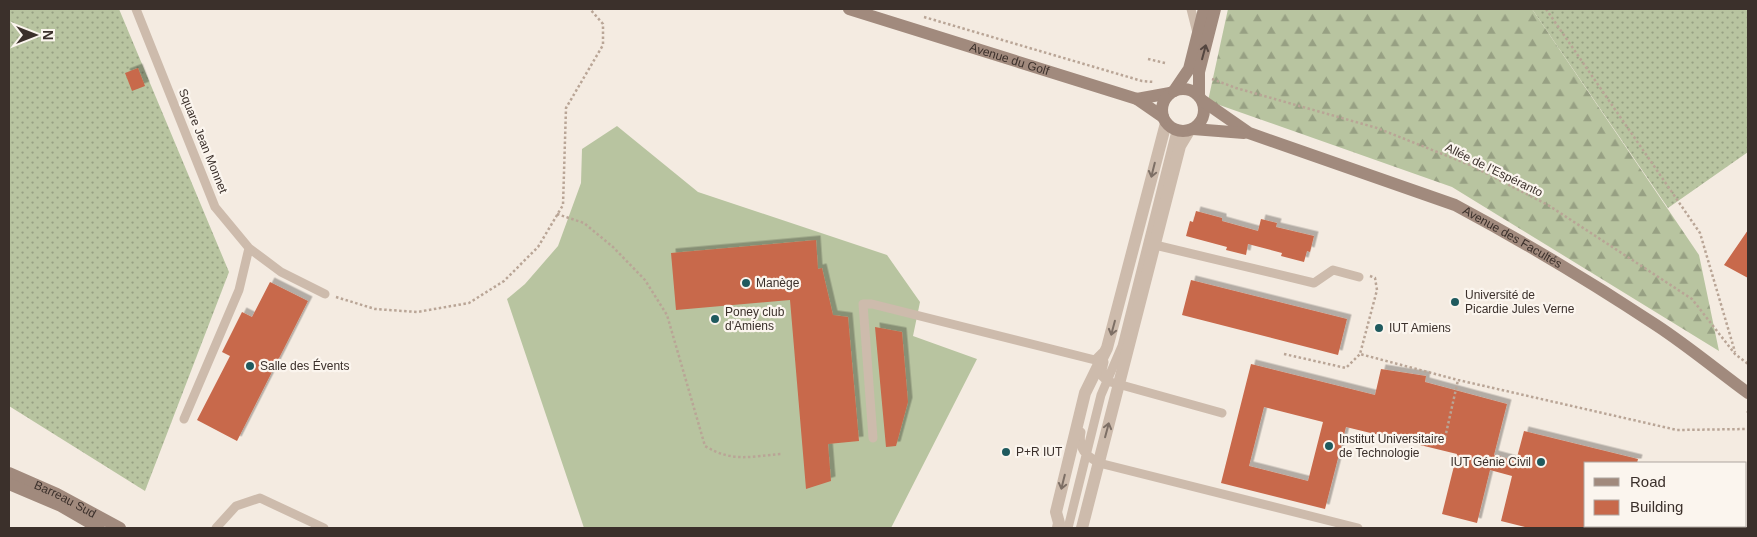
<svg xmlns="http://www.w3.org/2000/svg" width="1757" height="537" viewBox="0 0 1757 537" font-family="Arial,sans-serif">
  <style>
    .grass { fill: url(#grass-dots) }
    .forest { fill: url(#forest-firs) }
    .pitch { fill: #b8c4a0 }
    .building { fill: #c8694b; fill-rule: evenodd; filter: url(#shadow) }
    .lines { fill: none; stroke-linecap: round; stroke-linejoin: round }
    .path { stroke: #b9a596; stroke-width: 2.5; stroke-dasharray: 2.5 2.5; stroke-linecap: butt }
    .lane { stroke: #cdbbac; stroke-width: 9 }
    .street { stroke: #cdbbac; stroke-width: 12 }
    .secondary { stroke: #a18a7d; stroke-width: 12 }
    .oneway { stroke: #544640 }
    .oneway2 { stroke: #7d6f65 }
    .poi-dot { fill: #1f5a5e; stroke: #fbf5ee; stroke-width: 2 }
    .labels { text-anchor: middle; stroke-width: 4.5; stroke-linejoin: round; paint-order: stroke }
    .street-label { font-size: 12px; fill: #3b302b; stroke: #fbf5ee }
    .poi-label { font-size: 12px; fill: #3b302b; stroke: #fbf5ee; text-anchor: start }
  </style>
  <defs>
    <pattern id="grass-dots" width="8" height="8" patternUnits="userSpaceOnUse" patternTransform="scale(1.25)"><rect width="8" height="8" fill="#b8c4a0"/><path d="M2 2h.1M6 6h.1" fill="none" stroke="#97a083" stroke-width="1.8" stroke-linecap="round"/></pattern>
    <pattern id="forest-firs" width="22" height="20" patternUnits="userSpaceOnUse" patternTransform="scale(1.25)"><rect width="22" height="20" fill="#b8c4a0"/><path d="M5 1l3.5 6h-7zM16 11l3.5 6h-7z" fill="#97a083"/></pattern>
    <filter id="shadow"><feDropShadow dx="4.5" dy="-4.5" stdDeviation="0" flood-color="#0004"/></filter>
  </defs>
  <rect width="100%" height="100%" fill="#f4ebe1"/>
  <!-- grass -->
  <path class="grass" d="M9 9H119L229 272 145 491 9 406Z
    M1532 9H1748V152L1668 208Z"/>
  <!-- forest -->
  <path class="forest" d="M1228 9H1532L1699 255 1719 351 1452 187 1208 101Z"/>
  <!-- pitch -->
  <path class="pitch" d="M617 126 698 192 887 255 920 302 913 336 977 359 891 528H584L507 299 525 284 558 246 581 183 582 149Z"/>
  <!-- building -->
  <path class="building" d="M138 68 145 86 132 91 125 73Z
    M1196 211 1222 218V221L1258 231 1261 219 1277 223 1276 227 1314 236 1310 252 1307 251 1304 262 1281 256 1282 253 1248 244 1246 255 1226 250 1227 247 1186 236 1190 221 1193 222Z
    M1748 230V278L1724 265Z
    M816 240 818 269 822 268 833 315 848 317 859 441 828 444 831 481 806 489 790 300 676 310 671 253Z
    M1191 280 1347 319 1338 355 1182 315Z
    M270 282 308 301 237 441 197 420 230 356 222 352 242 312 252 317Z
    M875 327 902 332 908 402 896 446 886 447Z
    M1251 364 1375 395 1381 369 1426 376 1425 382 1507 404 1494 455 1516 461 1524 431 1638 459 1637 463H1586V528H1529L1501 521 1512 476 1490 470 1477 523 1442 514 1457 454 1346 427 1325 509 1221 483ZM1264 407 1323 422 1308 481 1249 466Z"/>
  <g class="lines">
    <!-- path -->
    <path class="path" d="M1546 9 1700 233 1735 352
      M924 17 1142 81 1154 82
      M1148 59 1165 63
      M1212 79 1236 88 1377 128 1470 165 1548 205 1692 299 1735 354 1748 364
      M557 214 584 223 613 247 645 280 667 315 705 446C733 463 751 456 782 454
      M1370 276 1375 278 1377 290 1360 354 1458 380 1677 430 1748 429
      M336 297 375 309 417 312 469 303 504 281 538 247 563 205 566 108 603 45V24L590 9
      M1284 354 1346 368 1360 354
      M1747 411 1748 412
      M1445 438 1458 380"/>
    <!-- lane -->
    <path class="lane" d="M136 9 215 207 249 248 281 272 325 294
      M1191 9 1197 33
      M1155 245 1314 283 1333 270 1359 277
      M1104 362 1101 375 1107 381 1222 413
      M184 419 239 290 249 248
      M1081 432C1078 449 1085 455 1099 463L1358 528
      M873 438 863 304H872L1095 360 1102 353
      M216 528 236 506 260 498 324 528
      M1068 528 1101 395 1122 346 1176 131"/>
    <!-- street -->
    <path class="street" d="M1058 528 1059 523 1056 512 1085 393 1107 348 1166 123
      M1082 528 1180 146 1189 131"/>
    <!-- secondary -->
    <g class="secondary">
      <path id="s1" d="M849 9 1137 99 1170 93"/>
      <circle cx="1183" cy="110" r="21"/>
      <path d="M1174 91 1189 69 1204 9"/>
      <path d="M1199 96V72L1215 9"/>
      <path d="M1137 99 1163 117"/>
      <path id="s2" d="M1203 101 1249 133 1455 205C1524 242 1591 282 1656 325 1688 346 1718 371 1748 393"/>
      <path d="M1193 129 1244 133"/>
      <path id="s3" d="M9 473 57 494 120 528"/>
      <path d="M9 484 61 506 99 528"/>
    </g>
  </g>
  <!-- one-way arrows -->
  <defs><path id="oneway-shaft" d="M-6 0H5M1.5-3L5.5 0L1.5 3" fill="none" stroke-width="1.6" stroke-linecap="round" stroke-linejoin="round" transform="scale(1.25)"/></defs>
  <use class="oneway" href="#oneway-shaft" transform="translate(1204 52) rotate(-75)"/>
  <g class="oneway2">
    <use href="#oneway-shaft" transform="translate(1153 170) rotate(104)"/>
    <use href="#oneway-shaft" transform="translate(1113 328) rotate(105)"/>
    <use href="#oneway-shaft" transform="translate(1107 430) rotate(-75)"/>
    <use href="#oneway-shaft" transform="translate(1063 482) rotate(104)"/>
  </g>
  <!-- markers -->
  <g class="poi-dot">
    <circle cx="746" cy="283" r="5"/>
    <circle cx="1455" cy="302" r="5"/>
    <circle cx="715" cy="319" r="5"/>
    <circle cx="1379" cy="328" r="5"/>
    <circle cx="250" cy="366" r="5"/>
    <circle cx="1329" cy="446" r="5"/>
    <circle cx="1006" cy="452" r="5"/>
    <circle cx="1541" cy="462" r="5"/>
  </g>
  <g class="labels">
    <!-- street labels -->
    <g class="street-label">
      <text dy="4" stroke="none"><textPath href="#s1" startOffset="168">Avenue du Golf</textPath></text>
      <text transform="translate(203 141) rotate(68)" y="4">Square Jean Monnet</text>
      <text transform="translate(1494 170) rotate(26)" y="4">Allée de l’Espéranto</text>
      <text dy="4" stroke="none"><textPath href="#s2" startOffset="340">Avenue des Facultés</textPath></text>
      <text dy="4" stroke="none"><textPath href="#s3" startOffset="62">Barreau Sud</textPath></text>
    </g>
    <!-- poi labels -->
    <g class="poi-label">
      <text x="756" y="287">Manège</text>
      <text x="1465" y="299">Université de<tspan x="1465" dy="14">Picardie Jules Verne</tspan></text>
      <text x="725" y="316">Poney club<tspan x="725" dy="14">d'Amiens</tspan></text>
      <text x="1389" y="332">IUT Amiens</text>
      <text x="260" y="370">Salle des Évents</text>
      <text x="1339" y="443">Institut Universitaire<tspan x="1339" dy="14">de Technologie</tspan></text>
      <text x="1016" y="456">P+R IUT</text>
      <text x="1531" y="466" text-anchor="end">IUT Génie Civil</text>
    </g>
  </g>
  <!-- border -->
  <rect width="1757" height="537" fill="none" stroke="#3b302b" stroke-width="20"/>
  <!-- legend -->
  <rect x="1584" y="462" width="162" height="65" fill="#fbf5ee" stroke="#aea6a0"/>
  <rect x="1594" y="478" width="25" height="8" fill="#a18a7d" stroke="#aea6a0"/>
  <text x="1630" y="487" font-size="15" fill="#3b302b">Road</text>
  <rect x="1594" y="500" width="25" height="15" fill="#c8694b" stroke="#aea6a0"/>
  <text x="1630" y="512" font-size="15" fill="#3b302b">Building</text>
  <!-- north arrow -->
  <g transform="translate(35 35) rotate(90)" stroke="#fbf5ee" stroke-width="4" paint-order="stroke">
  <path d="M0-4L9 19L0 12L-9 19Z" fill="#3b302b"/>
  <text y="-8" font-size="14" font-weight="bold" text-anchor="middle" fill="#3b302b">N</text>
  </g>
</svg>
